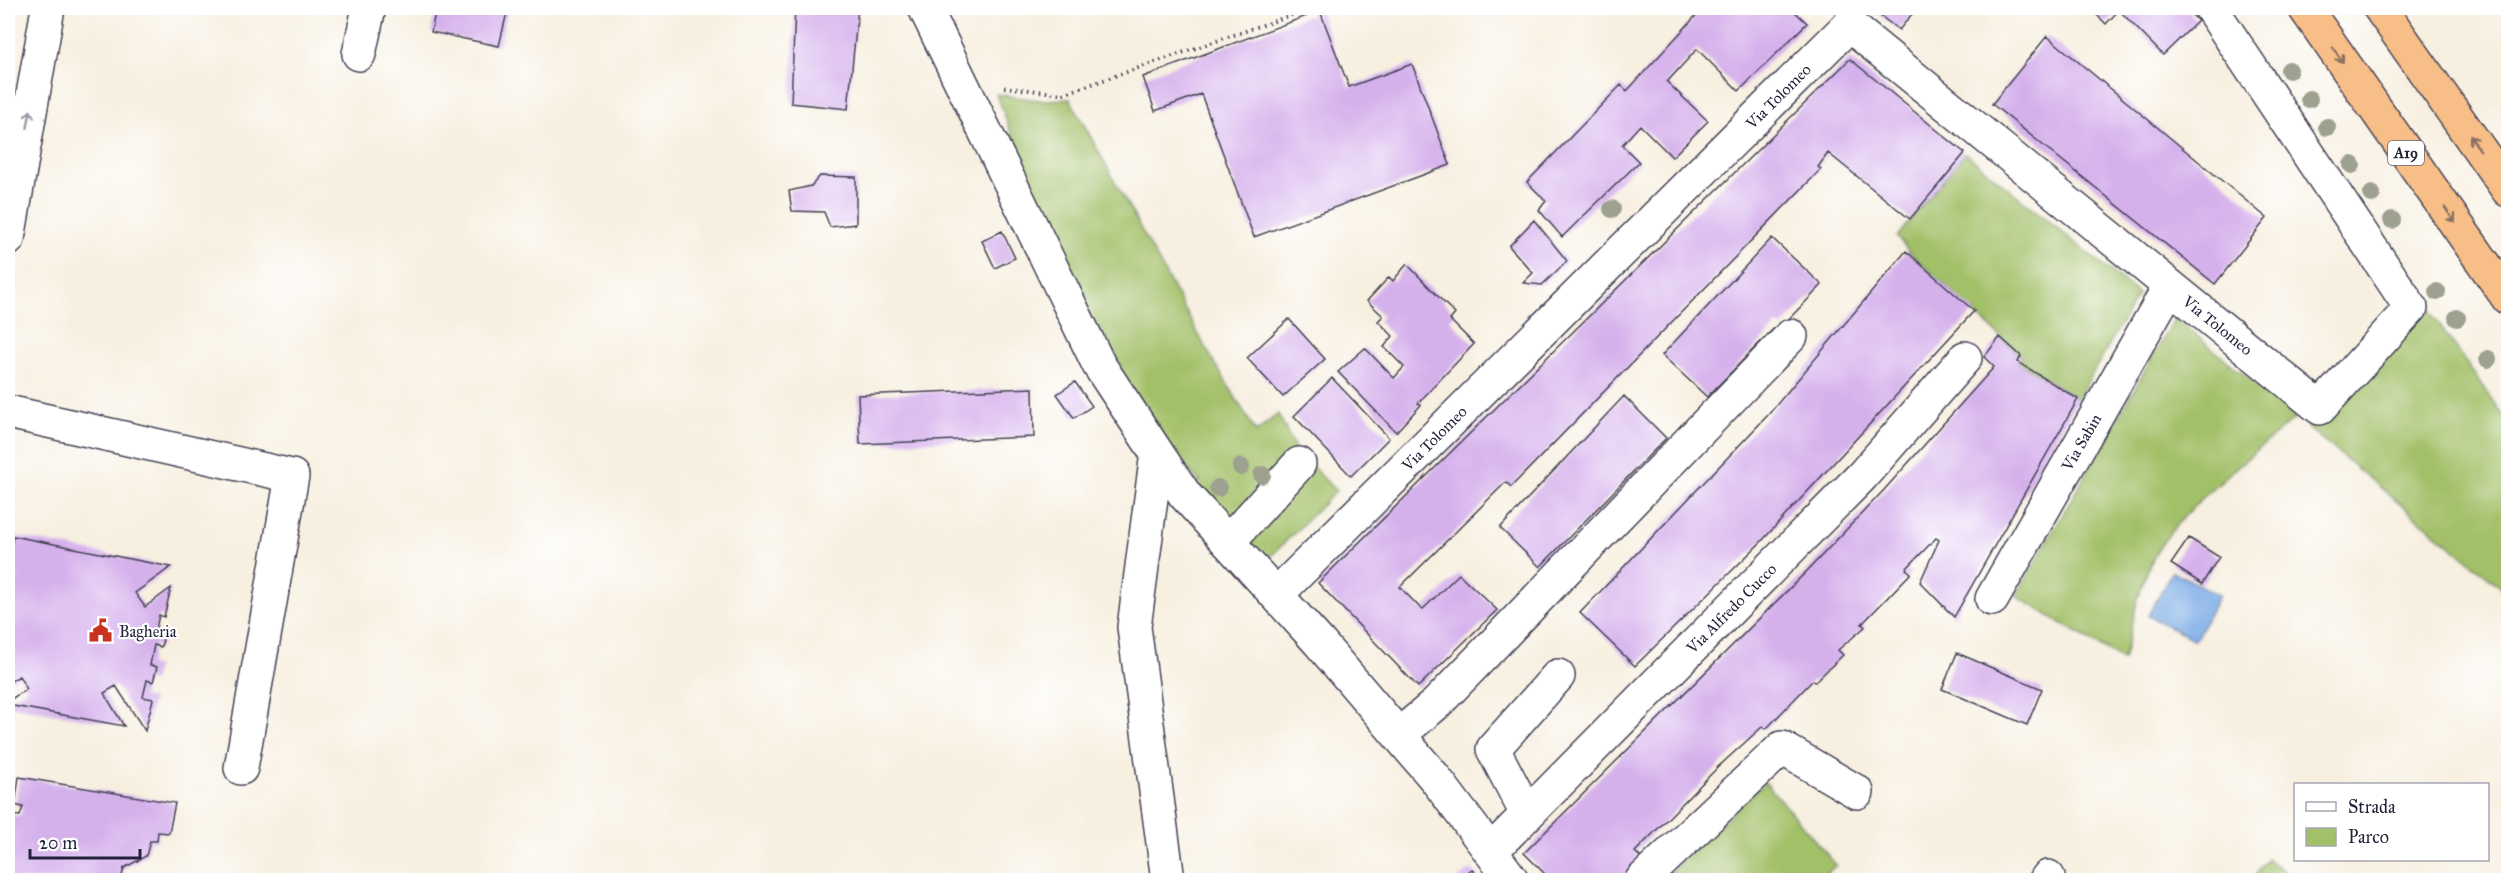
<svg xmlns="http://www.w3.org/2000/svg" width="2516" height="888" viewBox="0 0 2516 888" font-family="'IM FELL Great Primer',serif">
  <style>
    .green { fill: #a2c068; stroke: #627152; stroke-width: 1.5 }
    .water { fill: #79aae4; stroke: #4e6690; stroke-width: 1.5 }
    .building { fill: #d5b1ec }
    .lines { fill: none; stroke-linecap: round; stroke-linejoin: round }
    .minor-casing { stroke: #424154; stroke-width: 36 }
    .highway-casing { stroke: #424154; stroke-width: 36 }
    .path { stroke: #424154; stroke-width: 4; stroke-dasharray: 1.5 4.5; stroke-linecap: butt }
    .minor { stroke: #fff; stroke-width: 33 }
    .highway { stroke: #f7be87; stroke-width: 33 }
    .tree { fill: #9ea18f }
    .oneway { stroke: #8c7061 }
    .oneway2 { stroke: #9c9ca7 }
    .labels { text-anchor: middle; stroke-width: 4.5; stroke-linejoin: round; paint-order: stroke }
    .shield { fill: #fff; stroke: #646476; stroke-width: 1.5 }
    .shield-label { font-size: 15px; font-weight: bold; fill: #22223b }
    .street-label { font-size: 16px; fill: #22223b; stroke: #fff }
    .poi-label { font-size: 16px; fill: #22223b; stroke: #fff; text-anchor: start }
  </style>
  <rect width="100%" height="100%" fill="#fff"/>
  <filter id="ink" filterUnits="userSpaceOnUse"><feTurbulence type="fractalNoise" baseFrequency=".0167" numOctaves="2"/><feDisplacementMap in="SourceGraphic" scale="12" xChannelSelector="R" yChannelSelector="G"/><feConvolveMatrix kernelMatrix="1 2 1 2 8 2 1 2 1" color-interpolation-filters="sRGB"/></filter>
  <filter id="wash" filterUnits="userSpaceOnUse"><feTurbulence type="fractalNoise" baseFrequency=".008" numOctaves="4" result="noise"/><feDisplacementMap in="SourceGraphic" scale="24" xChannelSelector="R" yChannelSelector="G"/><feGaussianBlur stdDeviation="1.35" result="paint"/><feColorMatrix in="noise" values="0 0 0 0 0 0 0 0 0 0 0 0 0 0 0 0 0 1.4 0 .05"/><feComposite in="paint" operator="in"/></filter>
  <g filter="url(#wash)">
    <rect width="100%" height="100%" fill="#f7efdf"/>
    <!-- green -->
    <path class="green" d="M996 94 1039 100 1070 99 1208 352 1256 432 1278 414 1296 450 1336 491 1264 563 1232 518H1223L1193 486 1200 481 1182 466 1101 342 1040 206Z
      M1965 153 2138 294 2078 399 2018 362 2021 356 1913 256 1897 237Z
      M2415 289 2508 423V593L2308 428 2415 311Z
      M2175 318 2296 417C2256 452 2179 510 2155 555 2138 587 2132 625 2123 660L2016 596Z
      M1765 782 1836 865 1819 880H1662Z
      M2267 859 2297 880H2252Z"/>
    <!-- water -->
    <path class="water" d="M2172 571 2219 595 2195 640 2148 616Z"/>
    <g id="blocks">
      <!-- building -->
      <path class="building" d="M436 8H508L499 46 431 32Z
        M795 8H858L848 109 791 103Z
        M1703 8H1791L1807 23 1739 91 1697 49 1667 82 1708 121 1672 157 1640 125 1622 145 1639 162 1562 237 1539 210 1546 201 1527 182 1621 85 1627 91Z
        M1870 8H1917L1899 30Z
        M2090 8H2185L2198 21 2163 55 2119 10 2106 24Z
        M1320 11 1349 87 1412 64 1450 165 1254 237 1201 94 1155 111 1143 77Z
        M2047 36 2267 218 2215 284 1992 104Z
        M1850 59 1965 153 1910 219 1828 153 1818 167 1821 169 1511 487 1506 482 1400 587 1422 610 1459 574 1497 610 1418 687 1318 583Z
        M820 176 856 177V224L830 227 824 212 792 211 789 191 811 186Z
        M1534 220 1567 261 1542 285 1523 283 1533 273 1509 246Z
        M1002 231 1015 258 995 268 982 241Z
        M1772 238 1822 285 1781 327 1778 324 1707 397 1662 355Z
        M1906 251 1974 311 1760 543 1635 666 1580 613 1768 415Z
        M1407 264 1455 314 1450 320 1474 344 1418 403 1421 405 1396 432 1338 372 1365 348 1394 378 1404 367 1384 347 1393 336 1378 321 1383 316 1367 301 1389 277 1393 281Z
        M1289 319 1325 359 1283 397 1247 358Z
        M2000 337 2021 356 2018 362 2078 399 1954 617 1920 582 1939 540 1936 538 1906 569 1911 573 1862 624 1865 627 1838 650 1843 655 1815 682 1813 680 1766 729 1763 726 1718 767 1677 809 1635 852 1642 859 1621 880H1551L1524 853 1807 571 1884 490 1994 367 1984 357Z
        M1332 378 1389 438 1351 476 1294 416Z
        M1075 382 1092 406 1074 418 1057 394Z
        M1033 388 1034 437 860 444 858 395Z
        M1624 396 1666 438 1540 567 1500 528Z
        M13 536 171 567 135 593 145 607 171 588 164 617 159 615 155 633 164 635 161 647 154 645 150 665 157 667 153 682 147 680 143 697 153 699 145 731 116 686 104 693 124 726 8 705V701L27 689 19 676 8 683V565Z
        M2189 538 2219 557 2202 584 2171 564Z
        M1957 653 2042 689 2027 725 1942 689Z
        M19 777 175 803 169 833 158 832 157 841H150L146 856 124 868 121 880H8V815L20 816 23 807 15 805Z
        M1472 869 1480 880H1456Z"/>
    </g>
  </g>
  <g filter="url(#ink)">
    <use href="#blocks" fill-opacity="0" stroke="#424154" stroke-width="1.5"/>
    <g class="lines">
      <defs>
        <path id="minor" d="M925 8 1099 365 1157 453 1185 495 1319 642 1435 778 1512 880
          M359 54 369 8
          M8 239 48 8
          M8 412 292 476 241 768
          M1157 453 1134 627 1168 880
          M1228 542 1299 464
          M1276 595 1849 25 2320 408 2411 308 2211 8
          M1992 599 2170 286
          M1399 735 1437 703 1791 336
          M1527 814 1493 749 1558 676
          M1491 851 1862 476 1965 358
          M1642 880 1782 748 1857 792
          M2046 880 2048 877"/>
        <path id="highway" d="M2305 8 2508 298
          M2380 8 2508 190"/>
      </defs>
      <!-- minor casing -->
      <use href="#minor" class="minor-casing"/>
      <!-- highway casing -->
      <use href="#highway" class="highway-casing"/>
      <!-- path -->
      <path class="path" d="M1004 87 1063 94 1312 8"/>
      <!-- minor -->
      <use href="#minor" class="minor"/>
      <!-- highway -->
      <use href="#highway" class="highway"/>
    </g>
    <!-- trees -->
    <g class="tree">
      <circle cx="2289" cy="70" r="9"/>
      <circle cx="2309" cy="99" r="9"/>
      <circle cx="2327" cy="127" r="9"/>
      <circle cx="2352" cy="165" r="9"/>
      <circle cx="2372" cy="194" r="9"/>
      <circle cx="1612" cy="209" r="9"/>
      <circle cx="2392" cy="220" r="9"/>
      <circle cx="2437" cy="292" r="9"/>
      <circle cx="2457" cy="318" r="9"/>
      <circle cx="2488" cy="359" r="9"/>
      <circle cx="1241" cy="467" r="9"/>
      <circle cx="1262" cy="475" r="9"/>
      <circle cx="1218" cy="488" r="9"/>
    </g>
    <!-- one-way arrows -->
    <defs><path id="oneway-shaft" d="M-6 0H5M1.5-3L5.5 0L1.5 3" fill="none" stroke-width="1.6" stroke-linecap="round" stroke-linejoin="round" transform="scale(1.5)"/></defs>
    <g class="oneway">
      <use href="#oneway-shaft" transform="translate(2338 55) rotate(55)"/>
      <use href="#oneway-shaft" transform="translate(2475 143) rotate(-125)"/>
      <use href="#oneway-shaft" transform="translate(2450 215) rotate(55)"/>
    </g>
    <use class="oneway2" href="#oneway-shaft" transform="translate(29 119) rotate(-80)"/>
  </g>
  <!-- icons -->
  <defs>
    <symbol id="civic-bare" viewBox="-9 -9 18 18"><path d="M-.6-6.5H3V-4.5H.6V-3L4-1V1h2V6H-6V1h2V-1L-.6-3ZM-1.2 2.5V6h2.4V2.5Z" fill="#c8321e" stroke="#fff" stroke-width="2.5" paint-order="stroke"/></symbol>
  </defs>
  <g fill-rule="evenodd">
    <use href="#civic-bare" x="84" y="614" width="33" height="33"/>
  </g>
  <g class="labels">
    <!-- shield labels -->
    <rect class="shield" x="2388" y="141" width="36" height="24" rx="4.5"/>
    <g class="shield-label">
      <text x="2406" y="158">A19</text>
    </g>
    <!-- street labels -->
    <g class="street-label">
      <text transform="translate(1778 96) rotate(-45)" y="6">Via Tolomeo</text>
      <text transform="translate(2218 325) rotate(39)" y="6">Via Tolomeo</text>
      <text transform="translate(1434 438) rotate(-45)" y="6">Via Tolomeo</text>
      <text transform="translate(2081 442) rotate(-60)" y="6">Via Sabin</text>
      <text transform="translate(1731 608) rotate(-45)" y="6">Via Alfredo Cucco</text>
    </g>
    <!-- poi labels -->
    <g class="poi-label">
      <text x="119" y="637">Bagheria</text>
    </g>
  </g>
  <!-- margin -->
  <rect width="2516" height="888" fill="none" stroke="#fff" stroke-width="30"/>
  <!-- legend -->
  <rect x="2294" y="783" width="195" height="78" fill="#ffffff" stroke="#a7a7b1" stroke-width="1.5"/>
  <rect x="2306" y="802" width="30" height="9" fill="#ffffff" stroke="#a7a7b1" stroke-width="1.5"/>
  <text x="2348" y="813" font-size="18" fill="#22223b">Strada</text>
  <rect x="2306" y="828" width="30" height="18" fill="#a2c068" stroke="#a7a7b1" stroke-width="1.5"/>
  <text x="2348" y="843" font-size="18" fill="#22223b">Parco</text>
  <!-- scale -->
  <path d="M30 849v9h110v-9" fill="none" stroke="#22223b" stroke-width="3"/>
  <text x="39" y="849" font-size="18" fill="#22223b" stroke="#ffffff" stroke-width="4.5" paint-order="stroke">20 m</text>
</svg>
